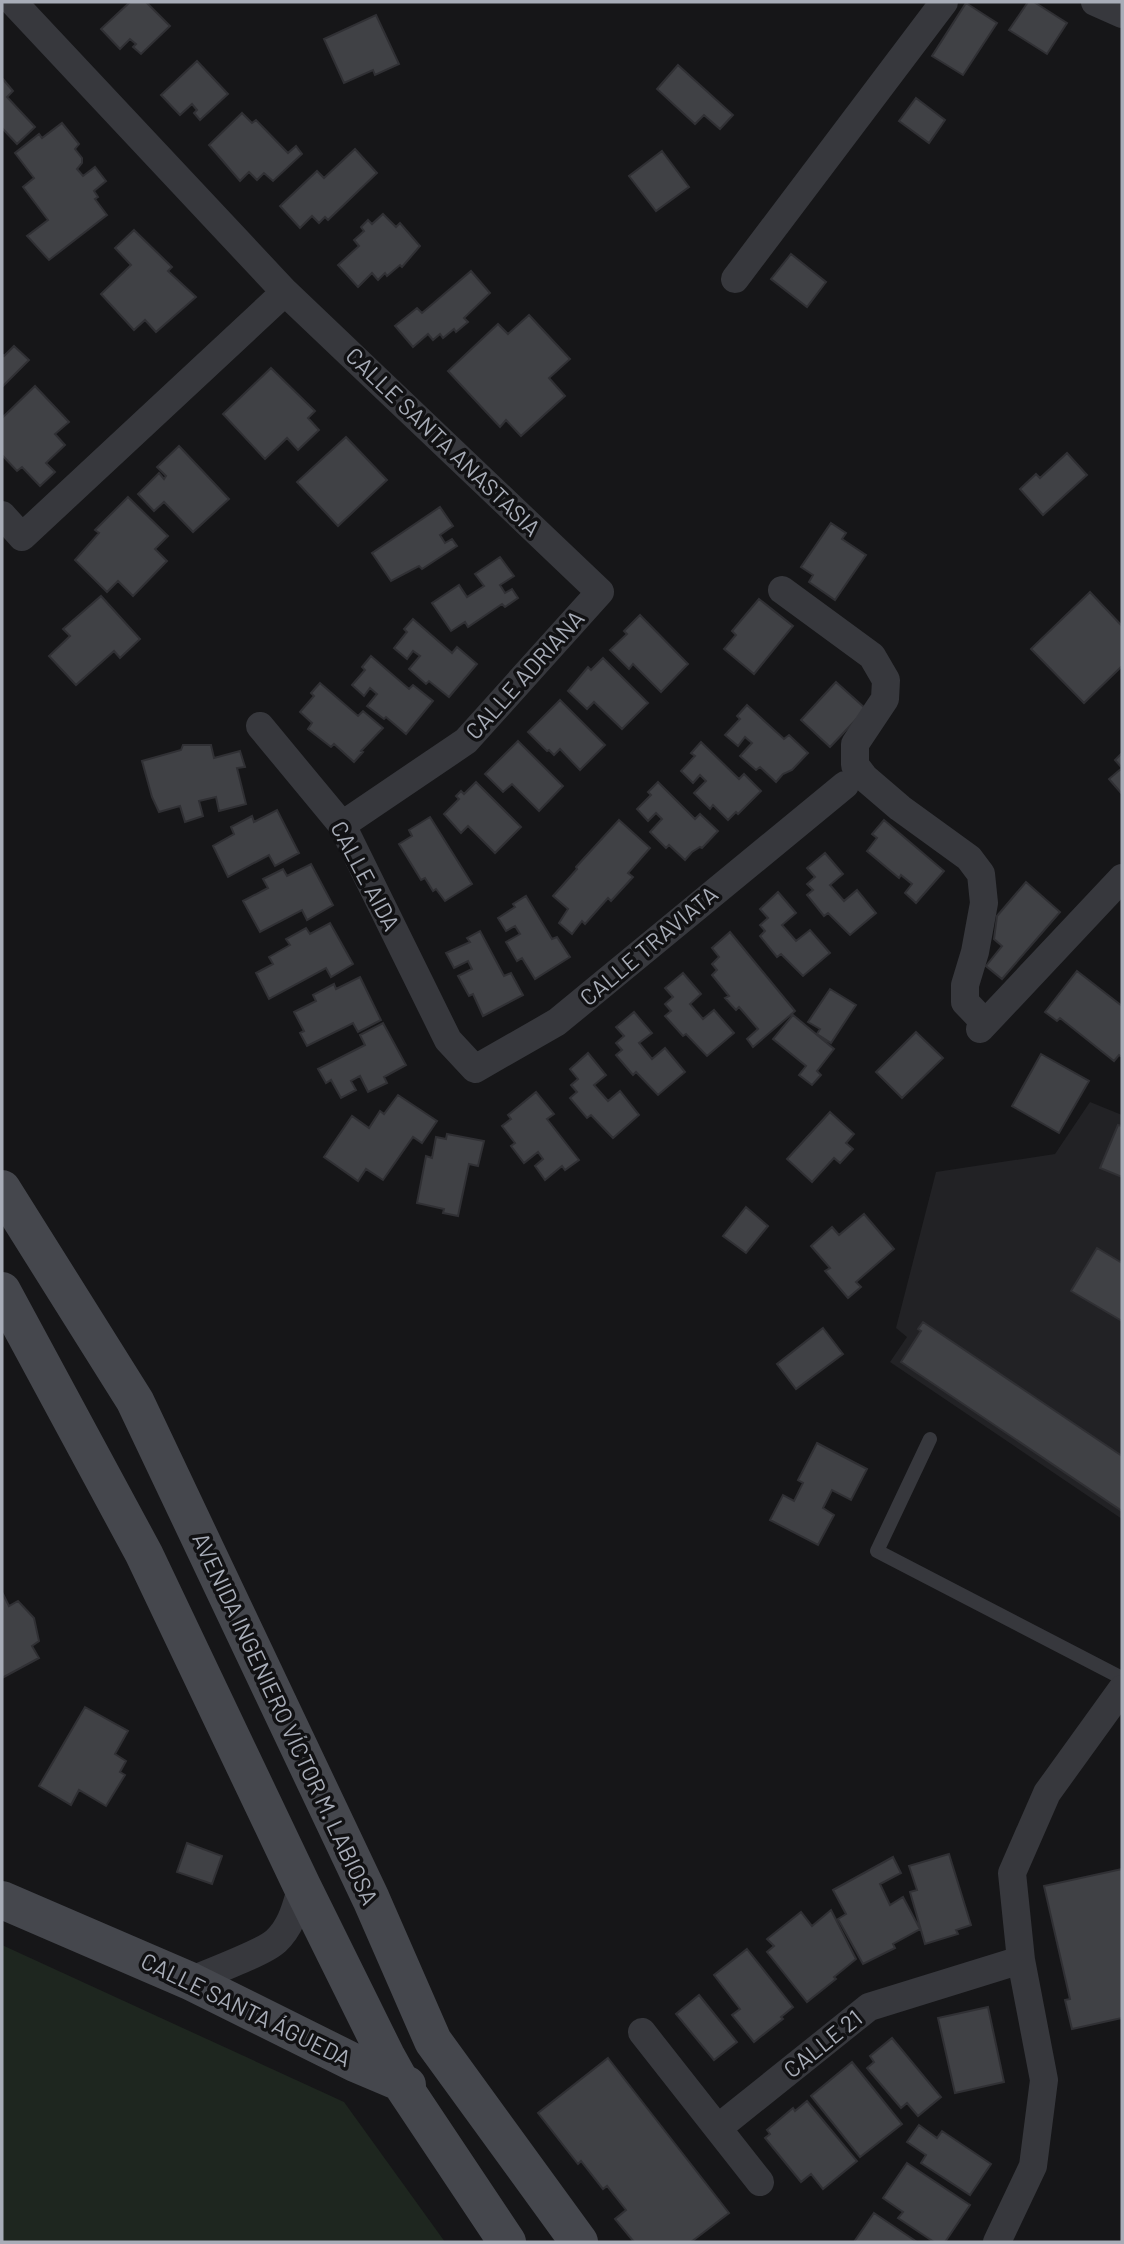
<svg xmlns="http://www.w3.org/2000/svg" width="1124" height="2244" viewBox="0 0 1124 2244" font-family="Barlow,sans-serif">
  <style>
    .built { fill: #222225 }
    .green { fill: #1e261f }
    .building { fill: #404145; stroke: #303034; stroke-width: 2 }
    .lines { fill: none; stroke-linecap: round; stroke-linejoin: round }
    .lane { stroke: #37383d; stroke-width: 14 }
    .street { stroke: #37383d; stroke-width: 28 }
    .secondary { stroke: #45474d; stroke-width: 38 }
    .labels { text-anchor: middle; stroke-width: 7; stroke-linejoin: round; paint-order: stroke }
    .street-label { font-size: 23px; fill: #a8adb8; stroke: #111113 }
  </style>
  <rect width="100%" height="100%" fill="#161618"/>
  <!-- built -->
  <path class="built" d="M1090 1102 1122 1115V1519L890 1362 907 1337 896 1328 936 1172 1055 1154Z"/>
  <!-- green -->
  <path class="green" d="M2 1945 344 2102 445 2242H2Z"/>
  <!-- building -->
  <path class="building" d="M130 2H146L170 26 141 54 133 47 136 44 130 39 120 49 101 29Z
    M1028 2H1034L1067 23 1047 54 1009 30Z
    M966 3 997 23 963 75 932 56Z
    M376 15 399 64 375 75 373 70 344 83 324 39Z
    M197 61 228 94 200 120 194 113 197 110 192 104 180 115 161 95Z
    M678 65 733 115 720 129 704 115 695 124 657 89Z
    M2 78 13 91 7 97 35 127 17 144 2 128Z
    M916 98 945 120 929 143 899 121Z
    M242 113 252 123 256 120 288 153 296 146 302 154 273 181 264 173 257 180 249 172 240 181 209 145Z
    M62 123 79 144 75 149 82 158V163L77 169 83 176 95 167 106 181 94 191 98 197 95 199 107 215 49 260 27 236 48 220 23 187 34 178 15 153 39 134 42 138Z
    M355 149 377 173 328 220 325 217 319 223 312 216 300 228 280 206 317 171 324 178Z
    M662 151 689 187 656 211 629 176Z
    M383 214 396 227 400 223 420 246 402 267 400 265 387 276 385 273 378 280 372 273 358 287 338 265 359 246 354 240 364 231 361 227 368 220 372 224Z
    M134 230 172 267 168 271 196 297 156 332 145 320 134 330 101 294 131 265 115 248Z
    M791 254 826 282 807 307 771 279Z
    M471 271 490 293 464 318 468 322 456 332 454 329 443 338 440 334 433 340 428 334 413 347 395 326 417 308 422 313Z
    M529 315 570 359 549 378 565 396 521 436 506 420 500 427 448 371 498 324 508 334Z
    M14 346 29 360 2 387V354L4 356Z
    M271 368 315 411 308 418 319 430 298 450 287 438 265 459 223 414Z
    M35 386 69 422 55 434 65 445 46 463 55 472 40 486 22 467 17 471 2 455V418Z
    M346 437 387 480 338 526 297 482Z
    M179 446 229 499 193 532 164 502 154 511 138 494 159 473 164 479 166 476 157 467Z
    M1067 453 1087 475 1043 515 1020 489 1036 474 1040 478Z
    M128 497 168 536 155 549 167 561 133 596 118 581 107 592 75 560 99 533 95 530Z
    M440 507 453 526 440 535 445 543 452 539 457 546 422 569 419 566 391 581 372 553Z
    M831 523 846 533 842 539 866 555 835 600 809 582 813 575 801 567Z
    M500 557 514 576 500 585 505 593 512 589 518 598 505 607 502 604 468 627 465 622 451 631 432 603 459 585 467 597 484 586 475 574Z
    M1090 592 1122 626V666L1084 703 1031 649Z
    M101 596 140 639 120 658 114 651 76 685 49 656 70 636 63 629Z
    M759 599 793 626 754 674 724 649 736 635 732 631Z
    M640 615 688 664 661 692 633 664 629 669 610 650 627 634 624 631Z
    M413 619 452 653 457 647 477 664 449 697 429 681 426 684 409 669 420 656 413 651 407 659 394 648 407 632 404 629Z
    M371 656 409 689 413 685 433 701 406 734 386 717 384 719 367 706 377 694 370 688 364 696 352 685 365 670 362 667Z
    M603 658 648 703 622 729 594 702 587 709 568 691 588 667 591 670Z
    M836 682 866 709 830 747 801 720Z
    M320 683 358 716 363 711 383 728 361 751 363 752 354 762 334 744 331 747 308 729 312 723 300 712 314 696 311 693Z
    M560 700 605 745 580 770 560 749 554 755 549 750 547 751 528 732Z
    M747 705 784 739 789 735 808 753 792 770 783 774 776 782 760 767 756 770 740 756 752 743 745 737 738 746 725 735 740 719 737 716Z
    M518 741 563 786 539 811 512 784 503 792 485 774Z
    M701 742 739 779 744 774 761 791 738 814 736 812 728 820 713 805 710 809 694 793 706 781 700 775 693 783 681 771 695 756 691 753Z
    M183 745H211L214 758 240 751 245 767 237 768 246 804 219 811 216 797 199 801 203 816 185 822 180 806 159 812 152 797 142 761 181 750Z
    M1122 753V794L1109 779 1122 768 1115 760Z
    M476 782 521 827 495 853 468 826 461 833 444 814 459 799 456 796 461 791 464 794Z
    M658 782 695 819 700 814 718 831 702 848 700 847 692 852 685 860 669 845 666 848 650 832 662 819 656 813 648 821 637 809 651 795 648 792Z
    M277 810 299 853 275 866 269 855 228 877 213 846 234 834 231 827 252 816 254 822Z
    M430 817 472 884 445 901 436 889 433 891 425 878 421 880 399 844 412 836 409 830Z
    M619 820 650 848 628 873 633 877 611 901 608 898 585 924 582 921 572 934 559 923 568 909 553 896 577 869 576 867Z
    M884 820 944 871 916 903 905 893 912 884 901 875 899 878 867 851 877 838 872 834Z
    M825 853 843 874 830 885 844 901 857 890 876 913 850 935 828 913 824 916 807 895 813 890 807 884 815 877 807 868Z
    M311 864 333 905 307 920 302 910 260 932 243 901 268 888 263 879 283 869 287 876Z
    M1026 882 1060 912 1002 979 986 966 1002 946 994 939 997 916Z
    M778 892 796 913 782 925 796 941 810 930 830 953 803 976 781 954 777 957 760 936 765 931 760 925 768 918 760 909Z
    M526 896 552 939 557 937 570 957 535 979 522 958 517 961 506 942 520 934 515 926 506 931 498 918 515 907 513 904Z
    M330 923 353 964 331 977 326 968 269 999 256 973 273 964 269 957 290 945 286 939 306 928 310 934Z
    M480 931 504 976 511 973 523 995 483 1016 473 994 469 996 458 976 472 969 468 961 454 968 446 953 470 942 467 938Z
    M730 932 795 1011 753 1047 747 1039 758 1029 739 1007 736 1010 725 998 729 996 712 975 717 970 712 964 719 957 712 948Z
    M1077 971 1122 1006V1057L1119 1055 1114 1061 1060 1018 1057 1021 1045 1012Z
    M683 973 701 994 690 1004 703 1019 714 1010 734 1033 707 1056 686 1034 683 1036 665 1016 671 1011 665 1004 673 997 665 988Z
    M360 977 381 1020 358 1032 353 1023 307 1046 300 1033 304 1031 294 1012 316 1001 313 995 334 984 336 989Z
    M830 989 856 1005 831 1043 817 1034 820 1029 808 1022Z
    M634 1012 652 1033 639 1043 652 1059 665 1048 685 1072 658 1095 636 1072 633 1075 616 1055 622 1050 616 1043 624 1036 616 1027Z
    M793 1015 834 1049 817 1071 821 1075 812 1085 799 1075 806 1066 773 1039Z
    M383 1023 406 1065 384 1077 387 1083 368 1092 360 1076 351 1081 356 1090 341 1098 331 1080 326 1083 318 1069 365 1045 360 1035Z
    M916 1032 943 1058 902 1098 876 1072Z
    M588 1053 606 1075 594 1085 608 1101 620 1091 639 1115 613 1138 591 1115 587 1118 570 1098 577 1092 571 1085 578 1079 570 1069Z
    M1041 1054 1089 1081 1059 1133 1012 1106Z
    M536 1092 554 1114 547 1119 579 1160 565 1170 562 1166 545 1180 535 1166 543 1159 538 1152 524 1163 511 1146 515 1143 502 1126 511 1119 508 1115Z
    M398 1095 437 1121 422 1143 413 1137 383 1180 366 1169 358 1181 324 1157 352 1116 369 1128 380 1111 384 1114Z
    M830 1112 854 1134 846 1143 853 1149 840 1163 834 1158 812 1182 787 1159Z
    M1118 1125 1122 1126V1177L1100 1168Z
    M447 1134 484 1141 478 1166 469 1164 458 1216 443 1213 444 1209 417 1203 426 1156 432 1158 436 1137 446 1139Z
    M746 1207 768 1226 746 1253 723 1236Z
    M864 1214 894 1249 856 1282 861 1287 848 1298 825 1271 830 1268 811 1246 832 1227 839 1235Z
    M1097 1248 1122 1263V1321L1071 1291Z
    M923 1322 1122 1456V1511L901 1362 921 1331 918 1329Z
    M823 1328 843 1354 796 1389 777 1364Z
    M817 1443 867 1469 851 1500 832 1490 823 1508 834 1515 818 1545 770 1520 783 1495 794 1501 803 1483 798 1480Z
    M2 1592 9 1606 18 1601 34 1618 39 1641 32 1646 39 1658 2 1678Z
    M85 1707 128 1731 115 1754 126 1761 120 1772 125 1775 106 1806 79 1790 71 1805 39 1786Z
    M187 1843 222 1856 212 1884 177 1872Z
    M949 1854 971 1925 956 1930 958 1934 925 1944 910 1892 917 1890 909 1866Z
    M893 1857 901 1873 880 1884 890 1905 903 1897 920 1929 893 1944 895 1948 863 1964 838 1919 846 1914 833 1890Z
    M1122 1869V2018L1072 2029 1065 2000 1070 1999 1044 1886Z
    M831 1910 856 1959 834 1977 836 1979 807 2002 767 1952 774 1946 767 1939 801 1912 812 1926Z
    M747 1949 793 2007 781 2017 783 2019 754 2042 732 2015 740 2009 714 1975Z
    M699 1995 737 2042 714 2060 676 2014Z
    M988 2007 1004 2082 955 2093 938 2018Z
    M892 2038 941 2097 918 2116 907 2103 901 2108 867 2068 874 2062 870 2056Z
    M608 2058 729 2213 691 2242H634L615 2219 626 2210 607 2186 603 2189 581 2161 578 2164 538 2113Z
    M852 2062 902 2124 860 2157 811 2096Z
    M807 2101 857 2161 823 2189 811 2174 801 2182 765 2138 770 2134 767 2130 793 2108 795 2111Z
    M919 2125 937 2138 942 2131 991 2164 970 2195 921 2163 926 2155 907 2142Z
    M907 2163 970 2205 945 2242H934L898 2218 903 2212 883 2198Z
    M874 2213 917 2242H854Z"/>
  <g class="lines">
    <!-- lane -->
    <path class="lane" d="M930 1439 877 1551 1122 1678"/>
    <!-- street -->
    <path class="street" d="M13 2 285 292 600 592 466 741 342 825
      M1095 2 1122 14
      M735 279 944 2
      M2 515 22 537 285 292
      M782 590 872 656 886 680 885 699 855 744V765L865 778 900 808 969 858 981 874 984 903 975 952 965 985V1002L985 1023
      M260 726 342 825 448 1040 475 1069 557 1022 845 785
      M980 1029 1122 878
      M190 1981C208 1973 265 1952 276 1941 292 1926 296 1906 302 1886
      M642 2032 760 2182
      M718 2128 869 2007 1021 1960
      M997 2242 1033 2166 1044 2080 1021 1960 1012 1873 1047 1793 1122 1689"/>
    <!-- secondary -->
    <path class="secondary" d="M2 1189 135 1401 371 1899 433 2041 579 2242
      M2 1291 144 1554 302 1886 386 2056 401 2083 507 2242
      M2 1900 190 1981 355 2063 407 2085"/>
  </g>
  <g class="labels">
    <!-- street labels -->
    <g class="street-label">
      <text transform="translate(443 442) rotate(44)" y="8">CALLE SANTA ANASTASIA</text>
      <text transform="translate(525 675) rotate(-48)" y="8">CALLE ADRIANA</text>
      <text transform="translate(365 876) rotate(62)" y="8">CALLE AIDA</text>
      <text transform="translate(649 946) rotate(-40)" y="8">CALLE TRAVIATA</text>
      <text transform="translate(285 1719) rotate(65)" y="8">AVENIDA INGENIERO VÍCTOR M. LABIOSA</text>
      <text transform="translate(246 2010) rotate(26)" y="8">CALLE SANTA ÁGUEDA</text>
      <text transform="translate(823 2044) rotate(-39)" y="8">CALLE 21</text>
    </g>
  </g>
  <!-- border -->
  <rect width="1124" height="2244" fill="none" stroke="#a8adb8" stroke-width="7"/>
</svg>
